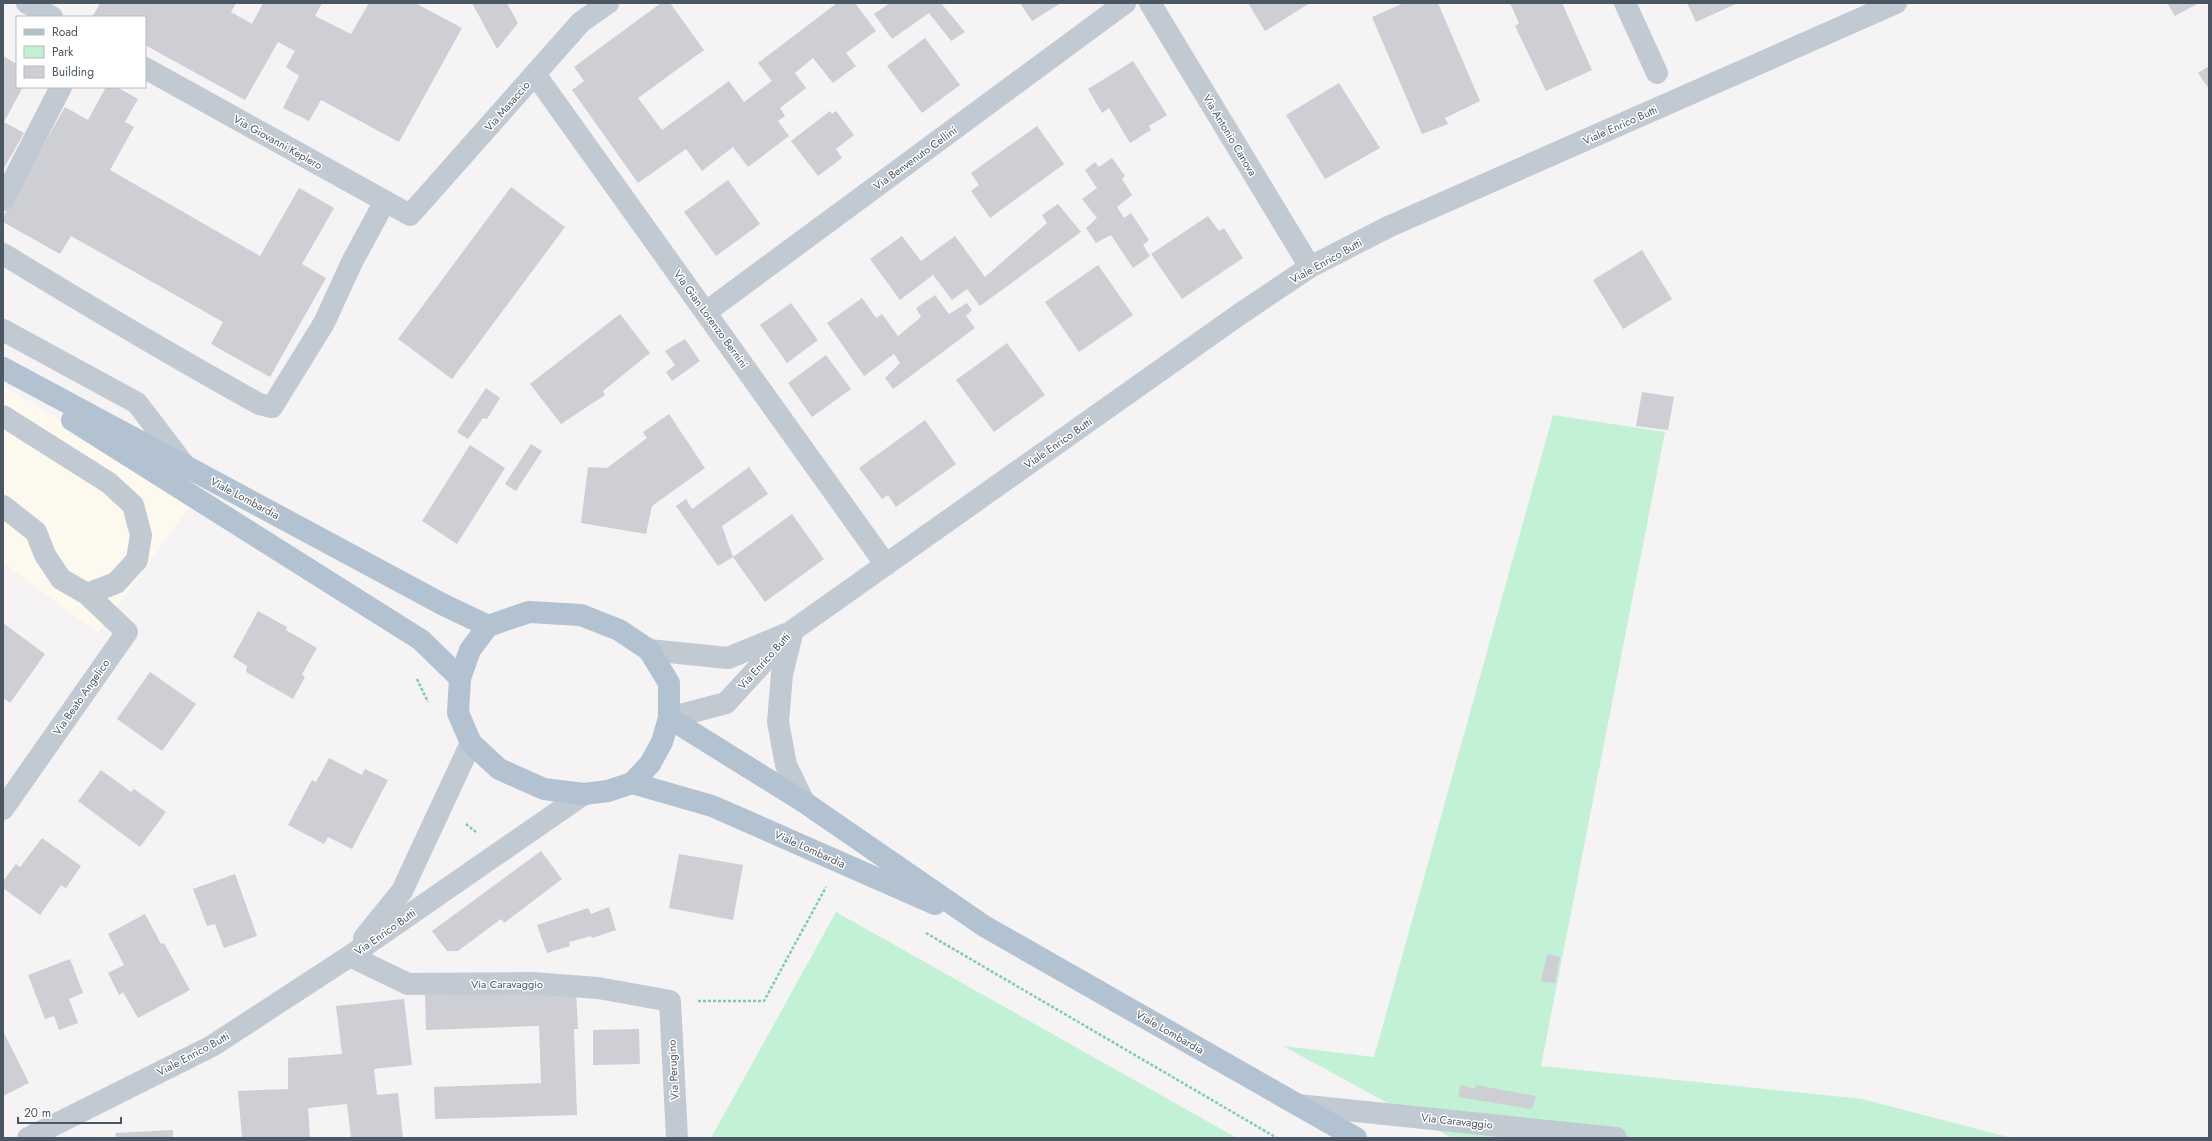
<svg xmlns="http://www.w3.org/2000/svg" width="2212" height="1141" viewBox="0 0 2212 1141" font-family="Jost,sans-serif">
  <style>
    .commercial { fill: #fdf9ef }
    .green { fill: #c3f1d5 }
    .building { fill: #cdcfd5 }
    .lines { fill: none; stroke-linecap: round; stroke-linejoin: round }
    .path { stroke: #7ad0a6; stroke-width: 2.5; stroke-dasharray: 3 2; stroke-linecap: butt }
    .minor { stroke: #c1cad2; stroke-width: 22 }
    .major { stroke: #b3c2d1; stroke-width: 22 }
    .labels { text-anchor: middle; stroke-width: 3; stroke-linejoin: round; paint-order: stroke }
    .street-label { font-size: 11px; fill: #4a5661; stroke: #fff }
  </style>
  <rect width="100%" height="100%" fill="#f5f3f3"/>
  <!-- commercial -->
  <path class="commercial" d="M3 385 193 502 98 633 3 563Z"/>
  <!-- green -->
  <path class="green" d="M1553 415 1665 432 1541 1066 1862 1099 2012 1138H1452L1283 1046 1374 1057Z
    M836 912 1237 1138H711Z"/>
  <!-- building -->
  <path class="building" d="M100 3H236L231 12 252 24 263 3H322L315 16 351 34 369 3H415L462 28 399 142 321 100 309 121 283 108 299 76 286 67 295 51 278 42 245 100 145 45V17L93 16Z
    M472 3H507L518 23 497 49Z
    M661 3H670L704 50 638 98 662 130 729 81 744 102 772 81 758 63 837 3H855L876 31 846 53 856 66 833 83 813 58 795 73 806 88 780 108 785 116 778 121 789 136 748 167 733 147 702 171 686 149 638 183 572 90 584 81 574 67Z
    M890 3H941L965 32 951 41 929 13 892 39 874 14Z
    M1020 3H1061L1032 21Z
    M1248 3H1310L1265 31Z
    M1404 3H1438L1480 101 1445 118 1448 124 1422 134 1372 17Z
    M1510 3H1562L1592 70 1546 91 1515 26 1519 23Z
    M1687 3H1738L1696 22Z
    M2167 3H2199L2175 16Z
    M925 38 960 85 922 113 887 66Z
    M3 56 17 64V87H23L4 122 24 133 3 170Z
    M1133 61 1167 115 1149 126 1151 130 1130 143 1109 108 1102 113 1088 89Z
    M2209 66V89L2198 73Z
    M1339 83 1380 148 1325 179 1286 115Z
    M106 87H117L138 99 125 122 134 127 110 170 260 256 299 188 334 208 302 264 326 278 270 377 211 344 223 322 71 236 60 254 3 222V217L65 107 88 120Z
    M830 111 832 114 836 111 854 135 836 149 842 158 818 176 791 141Z
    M1037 126 1064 164 990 218 971 191 979 185 971 173Z
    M1112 158 1125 176 1122 179 1132 195 1117 207 1124 218 1131 213 1149 240 1143 245 1150 256 1133 268 1111 235 1096 243 1086 228 1097 218 1082 199 1097 188 1085 170 1095 162 1099 167Z
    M728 180 760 224 716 256 684 212Z
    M511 187 565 227 452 379 398 339Z
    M1058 204 1081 232 980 306 967 289 952 300 933 275 900 300 870 259 902 236 921 261 955 236 985 277 1047 223 1042 215Z
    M1208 216 1219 231 1224 228 1243 258 1182 299 1151 254Z
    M1642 250 1672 299 1623 329 1593 280Z
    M1098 265 1133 315 1079 352 1045 302Z
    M935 295 949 314 967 303 972 310 966 316 975 328 893 389 885 378 900 363 894 354 864 376 827 323 862 298 876 318 882 314 898 336 921 317 916 308Z
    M791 303 818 340 787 363 760 325Z
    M620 314 650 353 603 391 605 395 561 424 530 384Z
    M685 339 700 361 672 381 666 372 675 365 665 351Z
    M1007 343 1045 395 994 432 956 380Z
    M826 355 851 389 812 417 788 383Z
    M486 388 500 398 487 419 483 418 468 439 457 432Z
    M1642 392 1674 397 1668 430 1636 426Z
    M669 414 705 468 652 506 646 534 581 523 588 467 607 468 647 438 643 432Z
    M925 420 956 464 896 507 888 495 882 499 859 468Z
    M531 444 542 451 516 491 505 484Z
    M470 445 505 468 457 544 422 521Z
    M749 467 768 494 722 526 733 557 718 566 676 506 686 499 692 509Z
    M792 514 824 559 765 602 733 557Z
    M258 611 287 627 286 630 317 648 302 674 305 677 293 699 246 672 247 666 233 657Z
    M3 623 45 654 10 703 3 698Z
    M150 672 196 704 162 751 117 719Z
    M329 758 362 775 365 769 388 780 352 849 328 837 324 844 288 825 312 780 316 782Z
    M101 770 131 792 134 789 166 812 140 847 78 801Z
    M42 838 81 866 66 888 61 885 40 915 3 888V881L16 864 20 867Z
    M541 851 562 879 504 923 501 919 458 951H447L432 931Z
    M679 854 743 865 733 920 669 908Z
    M235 874 257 936 224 948 215 924 207 926 193 889Z
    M609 907 616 930 592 938 591 936 569 942 570 946 547 953 537 925 588 908 591 914Z
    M145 914 161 944 164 943 190 990 138 1018 123 992 119 995 108 973 124 965 108 934Z
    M1547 954 1560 957 1555 983 1541 982Z
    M70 959 83 993 69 999 78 1023 59 1030 54 1016 45 1019 28 975Z
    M576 990 578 1029H574L577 1115 435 1119 434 1087 541 1083 539 1026 426 1030 425 995Z
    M404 999 412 1065 374 1069 377 1095 398 1093 403 1138H351L347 1104 308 1108 310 1138H242L238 1091 288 1089V1058L342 1054 336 1006Z
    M639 1029 640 1064 593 1065V1030Z
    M3 1031 29 1083 3 1096Z
    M1460 1085 1475 1089 1476 1085 1536 1096 1532 1109 1458 1097Z
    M173 1130V1138H116L115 1133Z"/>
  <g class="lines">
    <!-- path -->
    <path class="path" d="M417 679 428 702
      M466 824 476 832
      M926 933 1277 1138
      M698 1001H764L826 887"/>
    <!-- minor -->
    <path class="minor" d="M27 3 52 17
      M1150 3 1310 267
      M1625 3 1657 73
      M145 68 410 215 581 22 608 3
      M535 74 886 565
      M3 200 61 87
      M3 254C88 306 173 356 259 404L272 407 324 323 352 262 385 201
      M706 312 1125 3
      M3 330 137 403 185 466
      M3 416 109 483 133 505 141 535 137 560 116 583 87 594 61 579 45 555 36 532 3 506
      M792 634 782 674 778 722 786 765 804 802
      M649 650 728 658 786 634
      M669 718 726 703 792 631 1240 314 1310 267 1388 227 1896 3
      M3 809 127 632 87 594
      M364 938 402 891 471 743
      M350 956 408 984 531 983 598 988 670 1001 677 1138
      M1298 1105 1616 1138
      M28 1138 212 1046 350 956 584 794"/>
    <!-- major -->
    <path class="major" d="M3 368 442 604 488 626
      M72 420 421 640 460 678
      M529 612 581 615 619 630 649 650 669 683V718L662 742 650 764 632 783 608 791 584 794 544 789 499 769 471 743 458 713 460 678 470 650 488 626Z
      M669 718 804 802 984 926 1356 1138
      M632 783 712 806 935 904"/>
  </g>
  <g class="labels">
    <!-- street labels -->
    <g class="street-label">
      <text transform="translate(507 106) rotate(-49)" y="4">Via Masaccio</text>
      <text transform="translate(1620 125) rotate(-24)" y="4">Viale Enrico Butti</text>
      <text transform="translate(1230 135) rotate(59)" y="4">Via Antonio Canova</text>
      <text transform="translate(278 142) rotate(29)" y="4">Via Giovanni Keplero</text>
      <text transform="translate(915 158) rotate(-36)" y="4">Via Benvenuto Cellini</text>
      <text transform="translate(1326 261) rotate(-29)" y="4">Viale Enrico Butti</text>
      <text transform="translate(711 319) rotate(54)" y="4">Via Gian Lorenzo Bernini</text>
      <text transform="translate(1058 443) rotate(-35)" y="4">Viale Enrico Butti</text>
      <text transform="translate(245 498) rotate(28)" y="4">Viale Lombardia</text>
      <text transform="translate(764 661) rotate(-48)" y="4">Via Enrico Butti</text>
      <text transform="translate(81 697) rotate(-55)" y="4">Via Beato Angelico</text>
      <text transform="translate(810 849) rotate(24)" y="4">Viale Lombardia</text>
      <text transform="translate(385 932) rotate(-35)" y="4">Via Enrico Butti</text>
      <text x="507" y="988">Via Caravaggio</text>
      <text transform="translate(1170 1032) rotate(30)" y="4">Viale Lombardia</text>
      <text transform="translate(193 1054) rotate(-28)" y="4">Viale Enrico Butti</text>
      <text transform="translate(673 1070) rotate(-93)" y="4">Via Perugino</text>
      <text transform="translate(1457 1121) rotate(6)" y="4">Via Caravaggio</text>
    </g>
  </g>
  <!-- border -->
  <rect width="2212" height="1141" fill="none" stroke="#4a5661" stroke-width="8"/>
  <!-- legend -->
  <rect x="16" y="16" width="130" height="72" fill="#ffffff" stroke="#b7bbc0"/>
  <rect x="24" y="29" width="20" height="6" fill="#b3c2d1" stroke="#b7bbc0"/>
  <text x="52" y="36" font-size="12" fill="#4a5661">Road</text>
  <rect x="24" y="46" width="20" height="12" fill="#c3f1d5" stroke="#b7bbc0"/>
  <text x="52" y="56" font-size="12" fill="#4a5661">Park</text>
  <rect x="24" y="66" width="20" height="12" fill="#cdcfd5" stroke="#b7bbc0"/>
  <text x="52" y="76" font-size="12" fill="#4a5661">Building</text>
  <!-- scale -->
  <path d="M18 1117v6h103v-6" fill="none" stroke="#4a5661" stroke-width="2"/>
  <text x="24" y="1117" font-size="12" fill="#4a5661" stroke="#ffffff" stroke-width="3" paint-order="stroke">20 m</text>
</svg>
